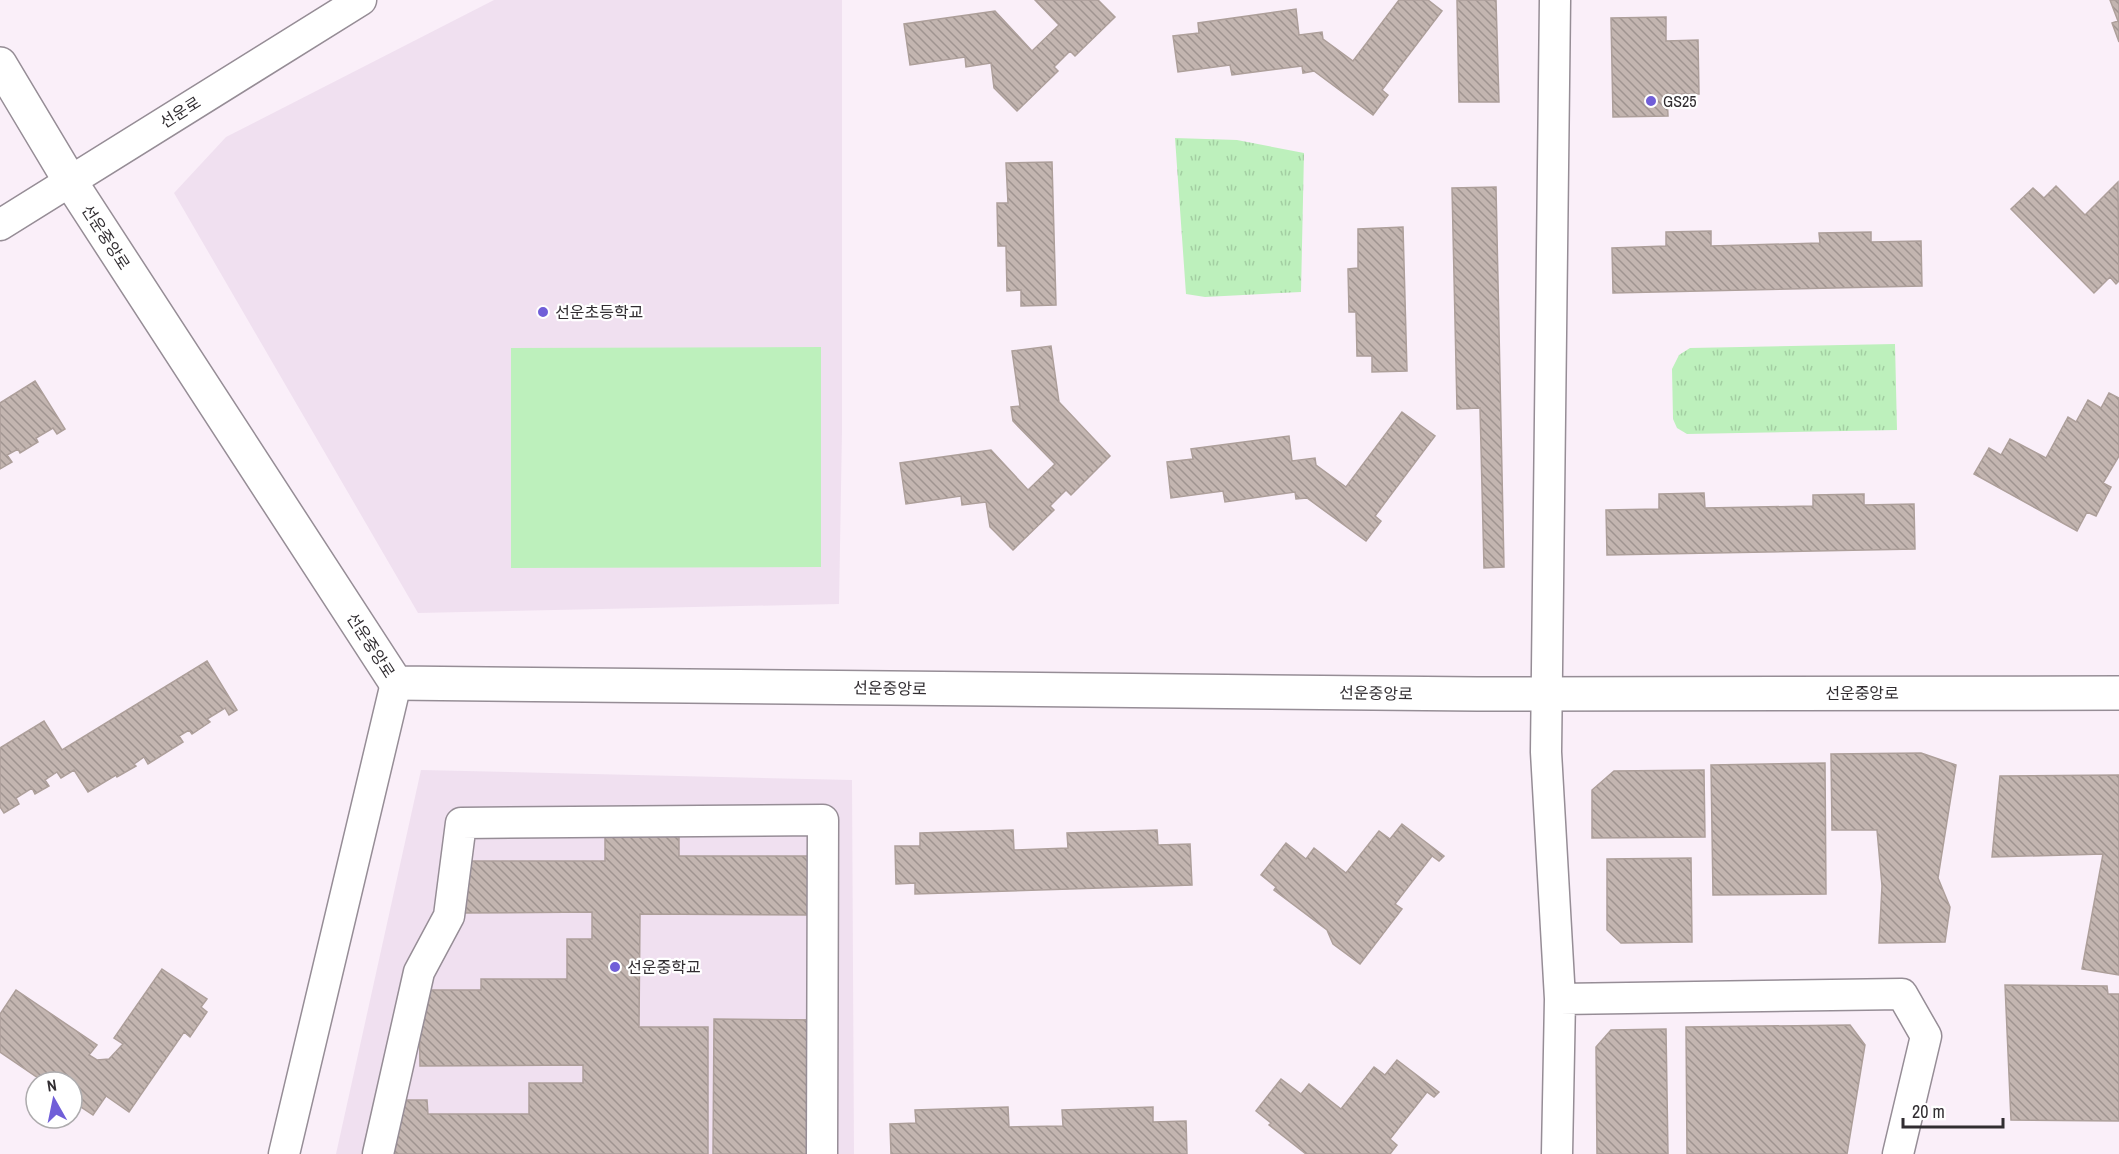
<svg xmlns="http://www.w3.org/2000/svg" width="2119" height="1154" viewBox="0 0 2119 1154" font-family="'Archivo Narrow','Noto Sans KR',sans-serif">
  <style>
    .built { fill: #f0e0f0 }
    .grass { fill: url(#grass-tufts) }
    .pitch { fill: #bdf0bc }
    .building { fill: url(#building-back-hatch); stroke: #ad9f9a; stroke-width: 1.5 }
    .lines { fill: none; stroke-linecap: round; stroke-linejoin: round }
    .minor-casing { stroke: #968d96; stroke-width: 33 }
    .tertiary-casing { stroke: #968d96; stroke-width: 36 }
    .minor { stroke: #fff; stroke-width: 30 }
    .tertiary { stroke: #fff; stroke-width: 33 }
    .poi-dot { fill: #705ed8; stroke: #fff; stroke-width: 2 }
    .labels { text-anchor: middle; stroke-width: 4.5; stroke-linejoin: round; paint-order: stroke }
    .poi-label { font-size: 16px; fill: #312d31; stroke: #fff; text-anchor: start }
    .street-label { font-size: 16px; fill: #312d31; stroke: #fff }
  </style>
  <defs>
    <pattern id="grass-tufts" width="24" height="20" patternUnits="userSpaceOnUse" patternTransform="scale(1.5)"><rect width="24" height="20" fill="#bdf0bc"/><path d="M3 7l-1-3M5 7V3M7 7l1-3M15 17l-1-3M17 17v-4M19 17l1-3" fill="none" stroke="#a3cea2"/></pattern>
    <pattern id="building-back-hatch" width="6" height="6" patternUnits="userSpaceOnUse" patternTransform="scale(1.5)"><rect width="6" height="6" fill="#c3b5b0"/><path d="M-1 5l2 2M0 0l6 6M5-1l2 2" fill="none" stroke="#9f9490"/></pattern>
  </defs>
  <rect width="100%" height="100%" fill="#faeff9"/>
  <!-- built -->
  <path class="built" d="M494 0H842V431L839 604 418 613 174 193 226 137Z
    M421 770 852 780 854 1154H336Z"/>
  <!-- grass -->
  <path class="grass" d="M1175 138 1237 140 1304 153 1301 292 1205 297 1186 294Z
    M1895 344 1897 430 1687 434 1677 428 1673 419 1672 369 1679 355 1690 348Z"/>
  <!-- pitch -->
  <path class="pitch" d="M821 347V567L511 568V348Z"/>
  <!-- building -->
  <path class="building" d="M1035 0H1098L1115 17 1075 56 1070 51 1054 67 1058 71 1017 111 994 88 991 63 966 67 965 57 910 65 904 24 995 11 1032 51 1059 25Z
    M1399 0H1428L1442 11 1382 90 1388 95 1373 115 1314 71 1303 73 1302 66 1232 75 1230 65 1178 72 1173 36 1199 33 1198 23 1296 9 1299 35 1322 32 1323 39 1353 61Z
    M1457 0H1496L1499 102H1459Z
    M2110 0H2119V42L2112 23 2118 21Z
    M1666 17V41L1698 40 1699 94H1667L1668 116 1613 117 1611 18Z
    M1052 162 1056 305 1021 306V290L1007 291 1006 246H998L997 203H1008L1006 163Z
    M2118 182 2119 281 2116 284 2110 277 2094 293 2011 209 2033 188 2044 198 2056 186 2085 215Z
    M1496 187 1504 567 1484 568 1480 408 1457 409 1452 188Z
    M1403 227 1407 371 1372 372V356H1357L1356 312H1349L1348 269 1358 268V229Z
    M1711 231V246L1820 243 1819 233 1871 232V242L1921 241 1922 286 1613 293 1612 248 1666 246V232Z
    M1051 346 1059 402 1110 456 1071 495 1066 490 1050 506 1054 510 1013 550 990 527 986 502 962 505 961 496 906 504 900 463 991 450 1028 490 1055 464 1013 421 1011 407 1020 406 1012 351Z
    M35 381 65 429 57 434 53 428 36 438 38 442 20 453 18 449 7 455 12 462 0 469V403Z
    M2109 393 2119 398V456L2103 483 2111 487 2096 516 2087 512 2077 531 1974 474 1989 448 2001 455 2010 439 2046 458 2068 417 2076 422 2088 400 2101 408Z
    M1402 412 1435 436 1375 516 1381 521 1366 541 1307 498 1296 499 1295 492 1225 502 1223 491 1171 498 1167 462 1193 459 1191 449 1289 436 1292 461 1315 458 1316 465 1346 487Z
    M1704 493 1705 508 1813 506V495L1864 494V505L1914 504 1915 549 1607 555 1606 510 1659 509V494Z
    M207 661 237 710 229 715 225 708 207 719 210 722 192 734 189 730 179 736 183 742 148 764 144 757 134 764 136 766 117 777 116 775 88 792 74 770 61 778 57 772 45 780 49 786 35 794 32 788 16 798 19 804 4 813 0 807V748L44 721 62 750Z
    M1921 753 1956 765 1938 878 1950 907 1945 942 1879 943 1882 886 1877 830H1832L1831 754Z
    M1825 763 1826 894 1713 895 1711 765Z
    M1704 770 1705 837 1592 838V790L1614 771Z
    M2119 775V975L2082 969 2103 854 1992 857 2000 776Z
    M1402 824 1444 856 1439 861 1432 856 1395 904 1402 909 1360 964 1333 944 1327 930 1274 890 1276 887 1261 875 1286 843 1306 859 1314 848 1346 873 1379 831 1390 839Z
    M1013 830 1014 850 1068 848 1067 833 1157 830 1158 845 1190 844 1192 885 915 894V883L896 884 895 846H920V833Z
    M605 833H679V856H810L809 915 640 914 639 1027H708V1154H390L396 1100H427L428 1114H529V1083H583V1065L420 1066 419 990H481V979H567V939H592V912L462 913V861H605Z
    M1691 858 1692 942 1621 943 1607 930V859Z
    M162 969 207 999 201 1007 207 1012 190 1037 184 1032 129 1112 106 1096 93 1115 72 1101V1082H44L0 1052V1014L16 990 97 1045 89 1055 97 1060 109 1059 123 1044 114 1038Z
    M2005 985 2107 986 2108 994H2119V1121L2011 1120Z
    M714 1019 822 1020 821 1154H713Z
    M1850 1025 1865 1045 1847 1154H1687L1686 1027Z
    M1666 1029 1668 1154H1597L1596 1047 1611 1030Z
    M1397 1060 1439 1092 1434 1097 1427 1092 1390 1139 1397 1145 1390 1154H1306L1269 1125 1271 1123 1256 1111 1281 1079 1301 1094 1309 1084 1341 1109 1374 1067 1385 1075Z
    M1008 1107 1009 1127 1063 1126 1062 1110 1153 1107V1122L1186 1121 1187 1154H891L890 1124 916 1123 915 1110Z"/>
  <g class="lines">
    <defs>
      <path id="minor" d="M1555 0 1546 752 1560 999 1557 1154
        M0 225 361 0
        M1560 999 1902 994 1926 1036 1898 1154
        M284 1154 396 683
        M378 1154 419 972 449 916 461 823 823 820 822 1154"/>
      <path id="tertiary" d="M0 64 70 181 396 683 1477 694 2119 693"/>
    </defs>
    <!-- minor casing -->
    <use href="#minor" class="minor-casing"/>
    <!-- tertiary casing -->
    <use href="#tertiary" class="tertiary-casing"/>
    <!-- minor -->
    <use href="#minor" class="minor"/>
    <!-- tertiary -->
    <use href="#tertiary" class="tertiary"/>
  </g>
  <!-- markers -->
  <g class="poi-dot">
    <circle cx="1651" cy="101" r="6"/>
    <circle cx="543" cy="312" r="6"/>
    <circle cx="615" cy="967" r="6"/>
  </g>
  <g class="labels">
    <!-- poi labels -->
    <g class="poi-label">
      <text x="1663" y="107">GS25</text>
      <text x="555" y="318">선운초등학교</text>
      <text x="627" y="973">선운중학교</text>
    </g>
    <!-- street labels -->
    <g class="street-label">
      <text transform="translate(180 112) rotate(-32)" y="6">선운로</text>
      <text transform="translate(106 237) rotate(57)" y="6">선운중앙로</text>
      <text transform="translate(371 645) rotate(57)" y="6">선운중앙로</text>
      <text transform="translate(890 688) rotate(1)" y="6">선운중앙로</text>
      <text transform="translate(1376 693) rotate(1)" y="6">선운중앙로</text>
      <text x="1862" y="699">선운중앙로</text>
    </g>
  </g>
  <!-- north arrow -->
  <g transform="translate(54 1100) rotate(351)"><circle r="28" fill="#ffffff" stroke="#adabad" stroke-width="1.5"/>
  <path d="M0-4.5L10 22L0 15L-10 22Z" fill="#705ed8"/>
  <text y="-9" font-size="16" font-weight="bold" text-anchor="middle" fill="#312d31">N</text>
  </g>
  <!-- scale -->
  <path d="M1903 1118v9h100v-9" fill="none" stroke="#312d31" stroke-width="3"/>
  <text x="1912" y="1118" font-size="18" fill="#312d31" stroke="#ffffff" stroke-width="4.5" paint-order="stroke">20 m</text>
</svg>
